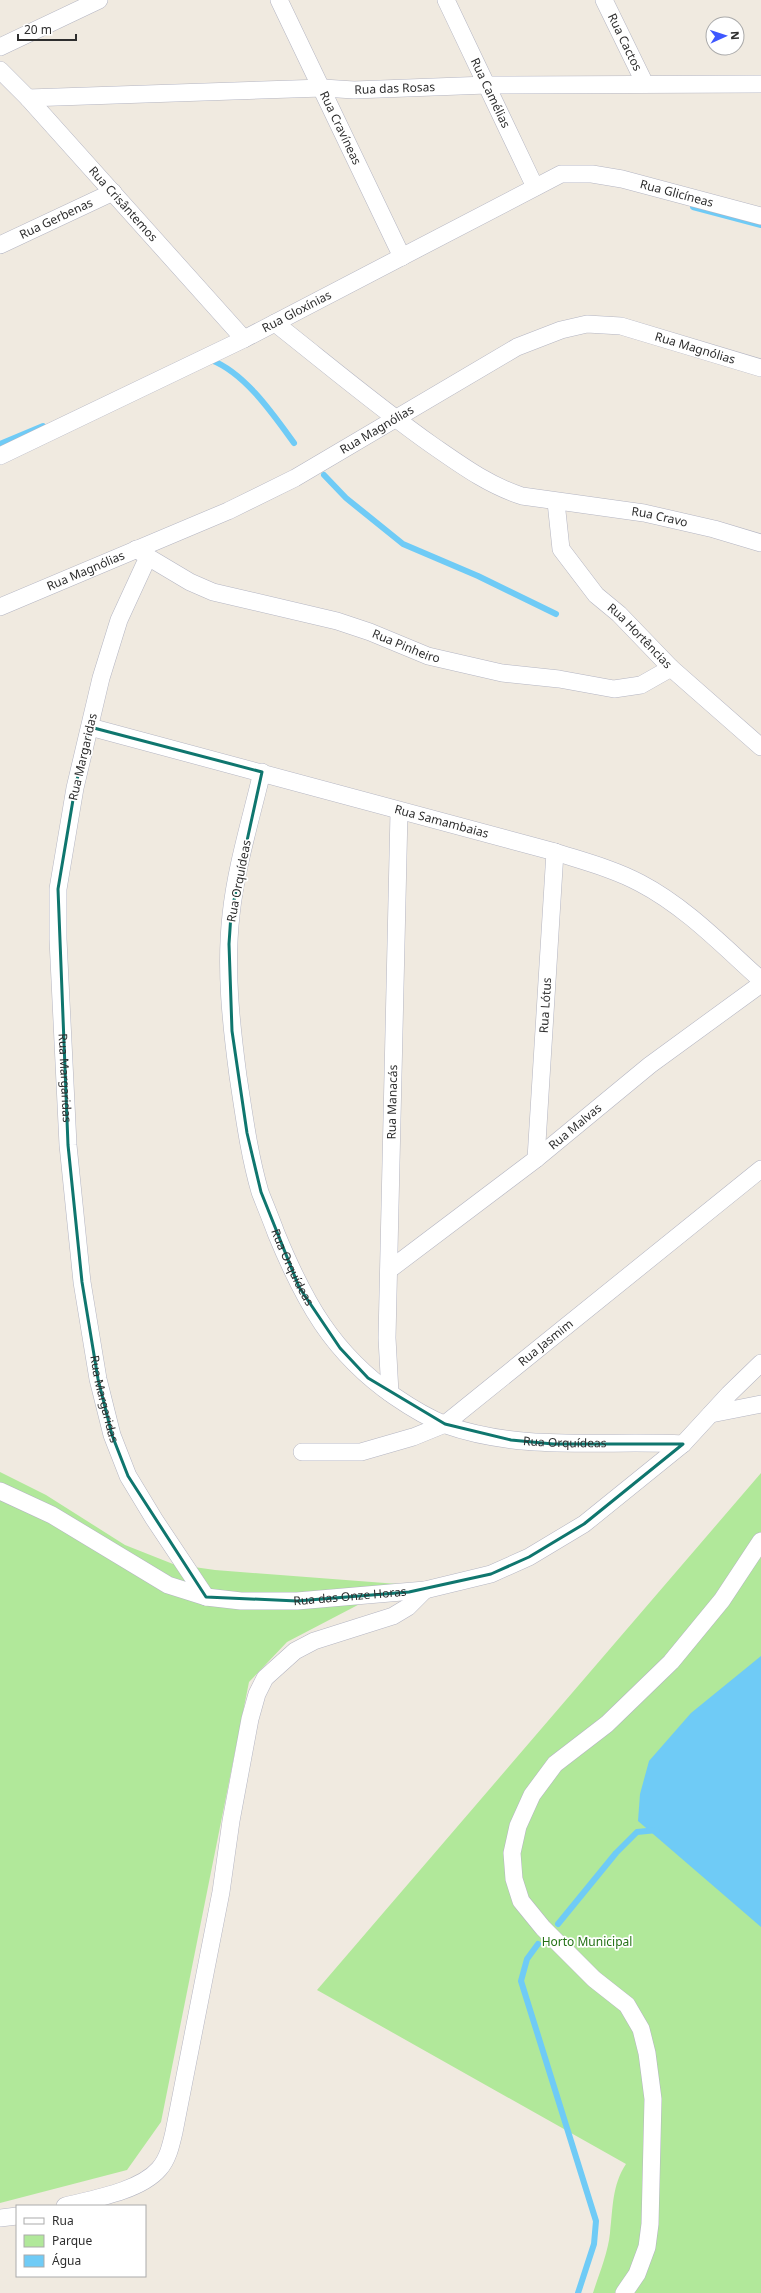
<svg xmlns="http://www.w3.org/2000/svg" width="761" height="2293" viewBox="0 0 761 2293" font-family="'Noto Sans',sans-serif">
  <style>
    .green { fill: #b1e89a }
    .water { fill: #6fcbf6 }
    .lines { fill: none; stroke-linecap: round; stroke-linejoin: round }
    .stream { stroke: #6fcbf6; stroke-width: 6 }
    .street-casing { stroke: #b4b5c2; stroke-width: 18 }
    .street { stroke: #fff; stroke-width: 17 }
    .marked { fill: none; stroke: #0f766e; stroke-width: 3; stroke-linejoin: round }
    .labels { text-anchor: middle; stroke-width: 3.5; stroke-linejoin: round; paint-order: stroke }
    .street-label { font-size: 12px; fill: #2e2e2e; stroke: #fff }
    .park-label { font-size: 12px; fill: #257217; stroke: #fff }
  </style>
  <rect width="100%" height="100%" fill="#f0eae0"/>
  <!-- green -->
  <path class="green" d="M0 1472 46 1495 125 1545 173 1564 215 1570 398 1584 287 1642 249 1682 161 2122 127 2170 0 2203Z
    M761 1473V2293H593C599 2274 608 2253 610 2233 613 2208 612 2185 626 2164L317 1990Z"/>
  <!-- water -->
  <path class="water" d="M761 1656V1927L638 1821 640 1794 649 1761 691 1713Z"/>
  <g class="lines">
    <!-- stream -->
    <path class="stream" d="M693 207 761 225
      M211 360C245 373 273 414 294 443
      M0 444 43 426
      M324 475 346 498 403 544 478 576 556 614
      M558 1924 616 1853 637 1832 657 1830
      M538 1944 527 1959 521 1981 596 2221 594 2244 578 2293"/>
    <defs>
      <g id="street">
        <path id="s1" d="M279 0 402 257"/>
        <path id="s2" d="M446 0 535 187"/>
        <path id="s3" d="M604 0 645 84"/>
        <path d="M0 47 99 0"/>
        <path id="s4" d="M0 70 28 98 244 339"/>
        <path id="s5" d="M28 98 323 88 354 90 487 85 761 84"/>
        <path id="s6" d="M0 245 113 192"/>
        <path id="s7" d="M275 323C327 364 378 407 432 445 461 465 488 485 522 496L644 513 714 529 761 543"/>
        <path id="s8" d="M0 456 244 339 561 174H592L622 179 761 216"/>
        <path id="s9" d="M556 502 561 549 596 595 619 614 671 668 761 747"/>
        <path id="s10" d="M136 549 148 557 119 620 101 678 75 788 58 889V939L68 1145 82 1282 98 1379 112 1435 128 1476 154 1519 206 1597"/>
        <path id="s11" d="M148 557 190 582 213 592 337 621 370 632 428 656 502 673 559 679 614 689 641 685 671 668"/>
        <path id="s12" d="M0 607 228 511 295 478 517 347 561 330 587 324 621 326 761 368"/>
        <path id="s13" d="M90 727 555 852C583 861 614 869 640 883 686 907 723 946 761 980"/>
        <path id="s14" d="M262 772C251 819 236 867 231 915 225 969 231 1023 238 1076 244 1115 249 1154 260 1192 265 1205 271 1219 276 1233 304 1301 332 1353 394 1396 410 1407 428 1418 446 1425 522 1452 604 1440 683 1444"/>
        <path id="s15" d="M536 1159 555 852"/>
        <path id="s16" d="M389 1270 536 1159 650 1065 761 984"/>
        <path id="s17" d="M390 1393 387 1338 399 812"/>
        <path d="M711 1414 761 1404"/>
        <path id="s18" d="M302 1452H361L413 1437 445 1424 761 1169"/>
        <path id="s19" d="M0 1491 52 1515 168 1585 206 1597 241 1601H297L425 1590 491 1574 529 1557 584 1524 683 1444 729 1394 761 1363"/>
        <path d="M65 2206C93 2199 140 2191 159 2169 168 2159 171 2145 174 2132L221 1892 231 1821 250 1719 257 1694 265 1678 295 1651 314 1641 393 1616 408 1607 425 1590"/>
        <path d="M0 2218 17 2216"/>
        <path d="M624 2293 637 2274 647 2247 650 2224 653 2099 647 2053 641 2029 627 2005 594 1979 543 1928 521 1901 514 1879 512 1853 518 1826 532 1795 555 1764 607 1724 671 1662 722 1600 761 1541"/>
      </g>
    </defs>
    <!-- street casing -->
    <use href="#street" class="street-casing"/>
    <!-- street -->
    <use href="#street" class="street"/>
  </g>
  <!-- marked area -->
  <path class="marked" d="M90 727 262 772 231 914 229 944 232 1031 247 1133 261 1192 299 1287 340 1348 368 1378 445 1424 511 1440 553 1444H683L584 1524 529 1557 491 1574 409 1592 297 1601 206 1597 128 1476 112 1435 98 1379 82 1282 68 1145 58 889 75 788Z"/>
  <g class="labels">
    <!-- street labels -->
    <g class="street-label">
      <text dy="4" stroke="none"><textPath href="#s3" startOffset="47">Rua Cactos</textPath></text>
      <text dy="4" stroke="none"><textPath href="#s5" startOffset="367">Rua das Rosas</textPath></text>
      <text dy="4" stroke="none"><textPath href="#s2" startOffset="103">Rua Camélias</textPath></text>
      <text dy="4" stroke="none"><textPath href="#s1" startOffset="142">Rua Cravíneas</textPath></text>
      <text dy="4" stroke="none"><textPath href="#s8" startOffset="746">Rua Glicíneas</textPath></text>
      <text dy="4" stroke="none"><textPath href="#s4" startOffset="182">Rua Crisântemos</textPath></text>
      <text dy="4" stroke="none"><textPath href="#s6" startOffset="62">Rua Gerbenas</textPath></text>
      <text dy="4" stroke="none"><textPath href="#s8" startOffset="330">Rua Gloxínias</textPath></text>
      <text dy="4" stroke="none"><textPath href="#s12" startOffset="765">Rua Magnólias</textPath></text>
      <text dy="4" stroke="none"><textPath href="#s12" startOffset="417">Rua Magnólias</textPath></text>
      <text dy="4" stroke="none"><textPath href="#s7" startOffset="442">Rua Cravo</textPath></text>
      <text dy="4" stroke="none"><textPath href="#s12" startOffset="93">Rua Magnólias</textPath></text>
      <text dy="4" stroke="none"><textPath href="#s9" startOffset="165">Rua Hortências</textPath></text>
      <text dy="4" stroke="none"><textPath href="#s11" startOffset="275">Rua Pinheiro</textPath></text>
      <text transform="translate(83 757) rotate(-77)" y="4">Rua Margaridas</text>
      <text dy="4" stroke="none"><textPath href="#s13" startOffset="364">Rua Samambaias</textPath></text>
      <text transform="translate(239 881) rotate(-79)" y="4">Rua Orquídeas</text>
      <text dy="4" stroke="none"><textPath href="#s15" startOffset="154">Rua Lótus</textPath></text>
      <text dy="4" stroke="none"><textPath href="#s10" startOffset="549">Rua Margaridas</textPath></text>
      <text dy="4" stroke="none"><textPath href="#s17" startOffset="291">Rua Manacás</textPath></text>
      <text dy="4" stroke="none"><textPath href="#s16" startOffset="235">Rua Malvas</textPath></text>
      <text dy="4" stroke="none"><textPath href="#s14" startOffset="508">Rua Orquídeas</textPath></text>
      <text dy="4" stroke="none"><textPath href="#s18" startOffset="277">Rua Jasmim</textPath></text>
      <text dy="4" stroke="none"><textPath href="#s10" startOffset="873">Rua Margaridas</textPath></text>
      <text dy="4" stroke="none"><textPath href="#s14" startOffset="855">Rua Orquídeas</textPath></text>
      <text dy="4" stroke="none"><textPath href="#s19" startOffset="377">Rua das Onze Horas</textPath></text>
    </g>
    <!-- park labels -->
    <g class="park-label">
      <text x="587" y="1946">Horto Municipal</text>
    </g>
  </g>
  <!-- legend -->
  <rect x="16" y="2205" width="130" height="72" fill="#ffffff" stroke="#ababab"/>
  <rect x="24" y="2218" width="20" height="6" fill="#ffffff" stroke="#ababab"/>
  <text x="52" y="2225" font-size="12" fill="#2e2e2e">Rua</text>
  <rect x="24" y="2235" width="20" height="12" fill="#b1e89a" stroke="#ababab"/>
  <text x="52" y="2245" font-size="12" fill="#2e2e2e">Parque</text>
  <rect x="24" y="2255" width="20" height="12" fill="#6fcbf6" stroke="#ababab"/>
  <text x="52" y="2265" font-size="12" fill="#2e2e2e">Água</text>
  <!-- north arrow -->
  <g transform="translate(725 36) rotate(87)"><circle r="19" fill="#ffffff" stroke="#ababab"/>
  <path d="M0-3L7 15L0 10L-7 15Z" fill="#3e57ff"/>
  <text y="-6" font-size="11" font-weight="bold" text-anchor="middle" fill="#2e2e2e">N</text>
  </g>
  <!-- scale -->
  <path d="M18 34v6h58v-6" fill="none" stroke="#2e2e2e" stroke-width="2"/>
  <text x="24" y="34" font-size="12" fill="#2e2e2e" stroke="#ffffff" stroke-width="3" paint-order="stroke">20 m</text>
</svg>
